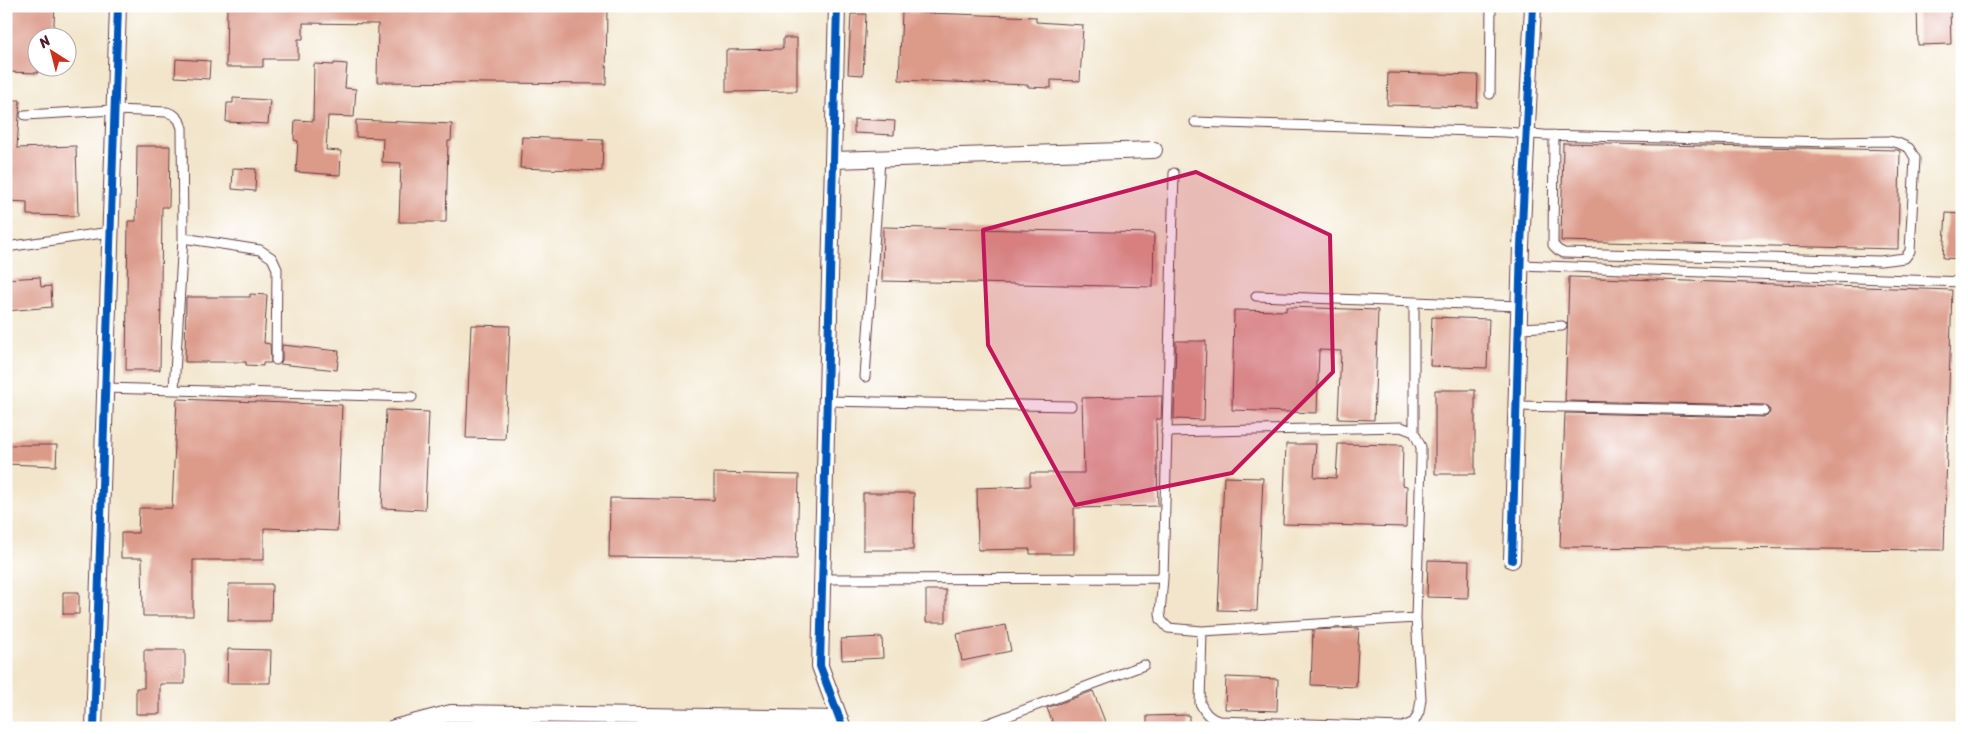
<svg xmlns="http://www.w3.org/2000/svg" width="1968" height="734" viewBox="0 0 1968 734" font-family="Sriracha,sans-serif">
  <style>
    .building { fill: #dc9a89 }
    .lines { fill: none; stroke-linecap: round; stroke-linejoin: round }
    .lane-casing { stroke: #633d43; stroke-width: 11 }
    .street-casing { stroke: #633d43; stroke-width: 18 }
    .lane { stroke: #fff; stroke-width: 9 }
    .street { stroke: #fff; stroke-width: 16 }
    .cycleway-casing { stroke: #fff; stroke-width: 11 }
    .cycleway { stroke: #0057b8; stroke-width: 8 }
    .marked { fill: #c2185b; fill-opacity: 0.2; stroke: #c2185b; stroke-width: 4; stroke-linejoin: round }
  </style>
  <rect width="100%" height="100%" fill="#fff"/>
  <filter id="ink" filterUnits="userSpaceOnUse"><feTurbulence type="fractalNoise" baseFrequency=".02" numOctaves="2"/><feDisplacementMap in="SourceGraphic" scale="10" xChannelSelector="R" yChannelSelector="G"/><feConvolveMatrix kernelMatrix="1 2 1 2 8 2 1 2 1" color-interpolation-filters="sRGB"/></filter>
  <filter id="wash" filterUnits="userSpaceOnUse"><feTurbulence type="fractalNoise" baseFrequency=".0096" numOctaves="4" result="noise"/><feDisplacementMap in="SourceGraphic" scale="20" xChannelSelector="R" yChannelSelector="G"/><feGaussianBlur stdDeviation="1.12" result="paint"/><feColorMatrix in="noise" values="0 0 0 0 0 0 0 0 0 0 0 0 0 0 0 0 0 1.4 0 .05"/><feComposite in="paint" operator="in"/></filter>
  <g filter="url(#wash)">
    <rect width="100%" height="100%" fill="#f2e5cb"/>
    <g id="blocks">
      <!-- building -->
      <path class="building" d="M10 6H55L53 38H38V73L6 72V8H10Z
        M227 6H607L606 84 377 82 378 24 303 23V39H298V59H263V67H226Z
        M1917 6H1950L1951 44 1918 45Z
        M902 12 1036 17V22L1083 25 1080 81 1051 80V88L1028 87V85L899 80Z
        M851 14H866L863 75 848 74Z
        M783 38H797V91L726 92V50L783 49Z
        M176 59 210 61 209 79 175 77Z
        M334 63 347 64 345 88 356 89 354 117 328 116 326 150 341 151 340 175 296 172 298 141 294 140 295 120 313 121 314 64 334 65Z
        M1388 73 1478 75 1477 107 1387 105Z
        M233 98 270 100 268 124 226 122 227 103H233Z
        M6 100H20L17 148 76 146 78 216 27 215V202L6 201Z
        M854 119 895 121 894 135 854 133Z
        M356 120 452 124 451 141H448L446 222H399L401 163 382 162 383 138 356 137Z
        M522 137 603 140 602 171 520 168Z
        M1563 143 1897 150 1900 151 1898 249 1561 241Z
        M137 146H170L169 207H162L160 370H126L128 221H136Z
        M233 168 256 169 255 191 232 189Z
        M1946 213 1962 214V259L1943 258Z
        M883 227 1154 233 1153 287 882 281Z
        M40 277 41 287 51 286 52 307 6 311V279Z
        M1569 277 1952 290 1944 550 1560 547 1565 413 1764 417 1767 416 1770 412 1769 408 1764 405 1565 401Z
        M250 294 267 295 264 343 270 344 271 363H263V366L246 365V362H185L186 297H250Z
        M1286 307 1378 310 1374 420 1338 419 1341 351 1319 350 1317 413 1232 410 1234 310 1286 311Z
        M1432 317 1489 319 1487 368 1430 366Z
        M471 325 510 326 505 439 466 438Z
        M1176 341H1206L1204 420 1174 419Z
        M282 345 339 351 337 370 280 364 282 360Z
        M1435 390H1475V474H1435Z
        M1162 396 1161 419H1156L1158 506 1074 508V554H1030V549L978 550 977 488 1030 486V473H1084L1082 398Z
        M177 399 342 405 337 531 264 528V560H193V616H143L142 558H121V533H138L139 508H172Z
        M386 410 429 412 425 510 382 508Z
        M1286 444H1316L1314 477 1336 478 1338 444 1403 445 1402 485 1407 486 1406 527 1283 524Z
        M6 445H57L56 466 6 464Z
        M714 473 799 475 797 559 609 557 610 498 714 500Z
        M1224 477 1263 478 1257 611 1218 610Z
        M863 493H914L913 550H863Z
        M1428 560 1469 561 1468 598 1427 597Z
        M229 584H272L271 621H228Z
        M926 590H946V622H926Z
        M63 592H79V614H63Z
        M1006 625 1011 651 962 661 957 634Z
        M1359 628 1356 687 1311 685 1313 630Z
        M882 637 883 658 842 660 841 639Z
        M228 649 271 650 270 683H227Z
        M144 650H185V684H160V714H136V688H144Z
        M1226 677 1278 679 1277 711 1225 709Z
        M1093 691 1106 724 1096 728H1055L1047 708Z
        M1189 715V728H1147V716Z"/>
    </g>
  </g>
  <g filter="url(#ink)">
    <use href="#blocks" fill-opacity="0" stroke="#633d43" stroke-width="1"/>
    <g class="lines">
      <defs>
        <path id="lane" d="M1490 94 1491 6
          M25 115 114 110 167 112 174 115 179 120 182 128 183 238 174 390
          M1195 122 1505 132 1544 135 1830 142 1888 141 1898 143 1909 148 1915 158 1910 251 1905 258 1880 261 1564 253 1558 250 1553 245 1554 135
          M183 238 260 250 272 258 277 269 276 360
          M6 247 110 232
          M1521 265 1962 282
          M1256 296 1519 306
          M1414 302V432
          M1519 328 1562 326
          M865 377 880 160
          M105 388 412 397
          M827 401 1071 406
          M1516 406 1764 411
          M1166 432 1401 427 1414 432 1421 447V461L1416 618 1202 631 1168 628 1161 620 1160 613 1163 578 1174 173
          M821 579 1163 578
          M1202 631 1200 703C1205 713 1209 718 1219 721L1403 727 1414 722 1419 712 1421 699 1416 618
          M976 728 1144 665"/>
        <path id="street" d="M837 6 820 666 843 728
          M834 160 1154 150
          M1512 560 1521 246 1533 6
          M94 728 118 6
          M394 728 451 713 840 719"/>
      </defs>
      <!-- lane casing -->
      <use href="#lane" class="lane-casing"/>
      <!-- street casing -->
      <use href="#street" class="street-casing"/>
      <!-- lane -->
      <use href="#lane" class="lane"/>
      <!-- street -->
      <use href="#street" class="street"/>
      <defs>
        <path id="cycleway" d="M837 6 820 666 843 728
          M1512 560 1521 246 1533 6
          M94 728 118 6"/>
      </defs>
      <!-- cycleway casing -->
      <use href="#cycleway" class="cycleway-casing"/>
      <!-- cycleway -->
      <use href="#cycleway" class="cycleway"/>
    </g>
  </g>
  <!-- marked area -->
  <path class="marked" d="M1196 172 1330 235 1333 372 1232 473 1075 505 988 345 983 230Z"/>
  <!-- margin -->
  <rect width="1968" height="734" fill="none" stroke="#fff" stroke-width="25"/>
  <!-- north arrow -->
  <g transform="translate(52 52) rotate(324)"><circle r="24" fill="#ffffff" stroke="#b7a5aa"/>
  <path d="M0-4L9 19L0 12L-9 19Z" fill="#c8321e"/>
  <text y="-8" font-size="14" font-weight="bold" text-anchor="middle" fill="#4a1f2b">N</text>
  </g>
</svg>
